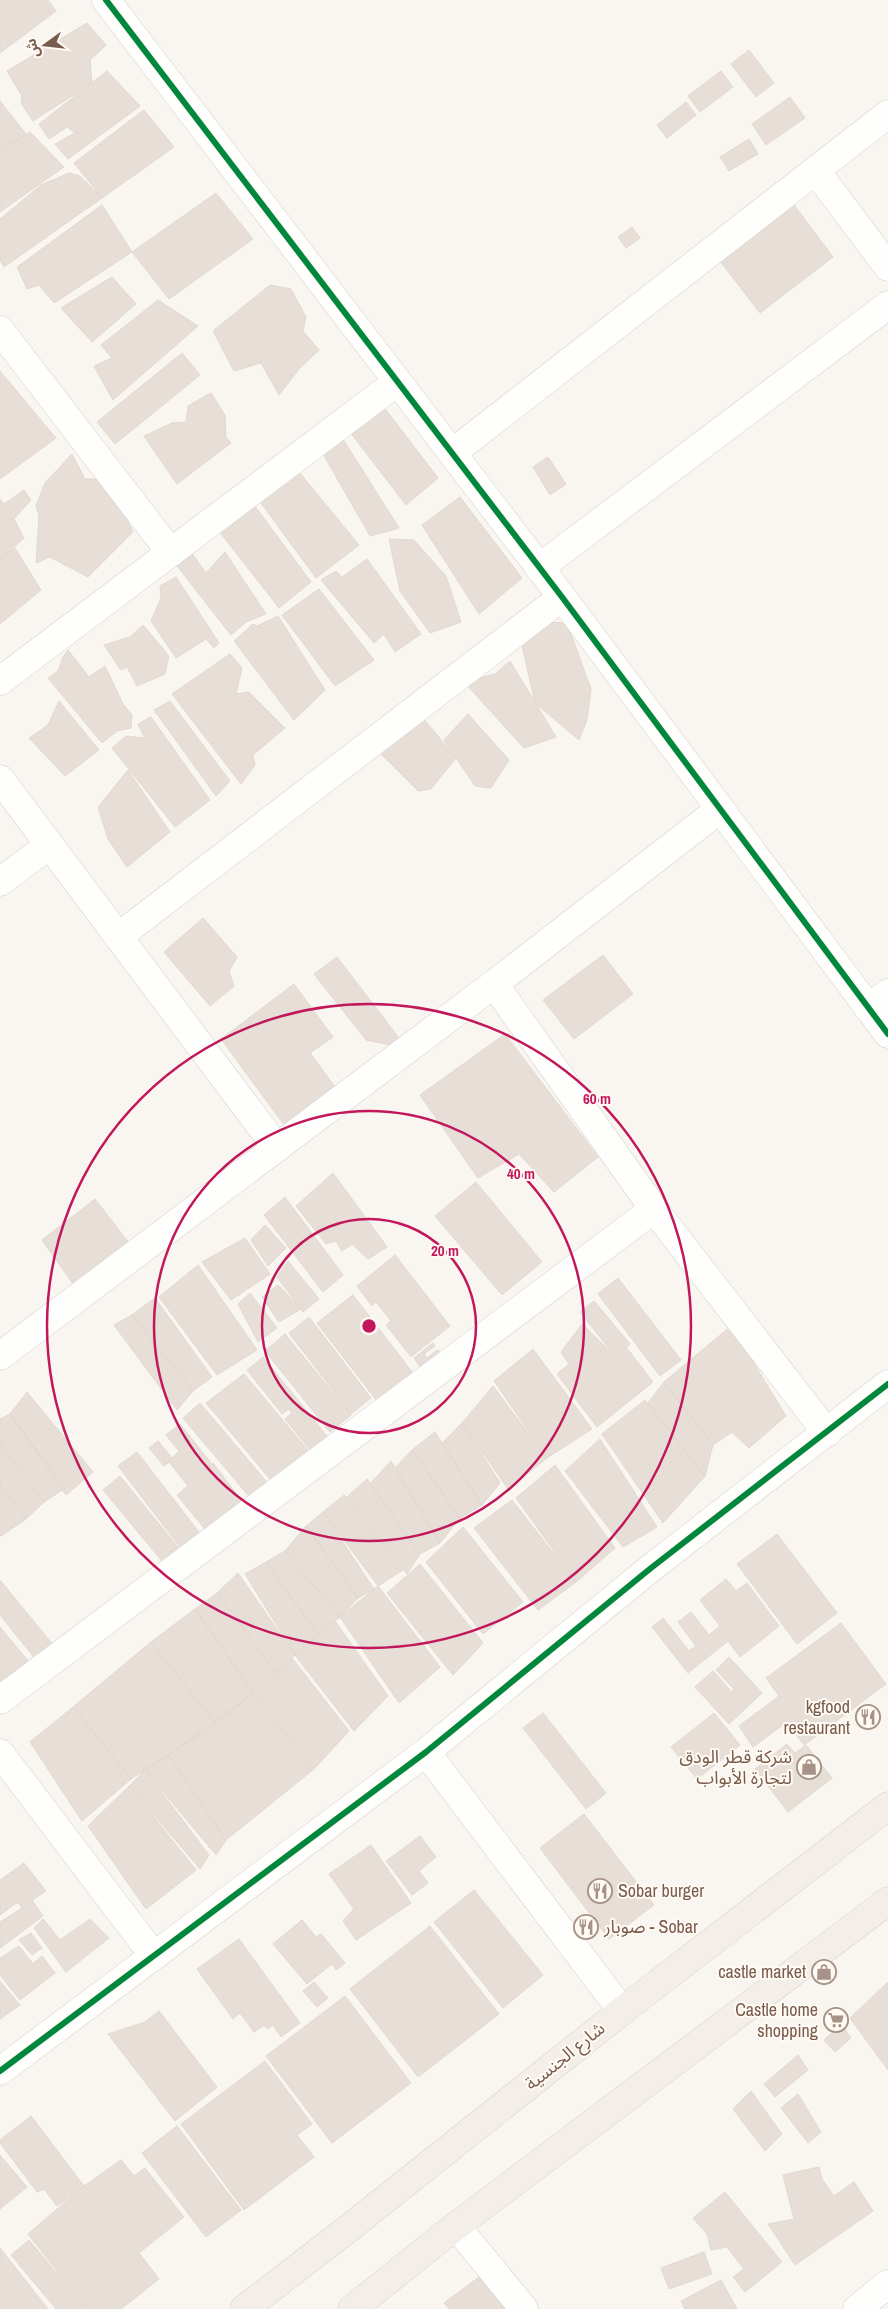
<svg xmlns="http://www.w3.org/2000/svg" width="888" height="2309" viewBox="0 0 888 2309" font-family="'Archivo Narrow','Noto Sans Arabic',sans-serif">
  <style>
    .building { fill: #e6ded7; stroke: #e2d8d2 }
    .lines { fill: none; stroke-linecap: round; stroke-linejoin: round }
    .minor-casing { stroke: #d7d1cb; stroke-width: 29 }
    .major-casing { stroke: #dad1cc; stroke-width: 29 }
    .minor { stroke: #fefefd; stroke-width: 28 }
    .major { stroke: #f3eee8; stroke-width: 28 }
    .cycleway-casing { stroke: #fffaf3; stroke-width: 9 }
    .cycleway { stroke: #00873e; stroke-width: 6 }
    .ring { fill: none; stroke: #c2185b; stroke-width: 2.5 }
    .labels { text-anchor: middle; stroke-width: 4; stroke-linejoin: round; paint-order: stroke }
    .poi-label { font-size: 18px; fill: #7a5c4d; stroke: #fffaf3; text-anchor: end }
    .street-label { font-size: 18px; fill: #7a5c4d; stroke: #fffaf3 }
    .centre { fill: #c2185b; stroke: #fffaf3; stroke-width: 2.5 }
    .ring-label { font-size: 15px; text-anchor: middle; font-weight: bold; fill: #c2185b; stroke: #fffaf3; stroke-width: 4; stroke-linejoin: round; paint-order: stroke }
  </style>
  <rect width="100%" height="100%" fill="#f9f5f0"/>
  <!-- building -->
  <path class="building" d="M0 0H48L56 11 0 53Z
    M87 23 106 45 90 60 92 83 33 121 21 103 22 96 7 71Z
    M749 50 774 83 756 97 731 64Z
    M107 71 140 106 68 159 55 144 75 133 67 127 49 139 39 124Z
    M721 71 733 87 700 112 688 96Z
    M790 97 805 118 766 145 752 124Z
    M0 101 26 134 0 150Z
    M686 102 696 115 667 138 657 125Z
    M144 110 174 147 102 198 74 163Z
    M30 132 64 167 0 212V151Z
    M749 139 758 154 729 171 720 157Z
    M69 173 80 176 102 198 4 267 0 260V219L41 185Z
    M216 193 253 239 169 299 132 252Z
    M102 205 132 252 54 303 39 285 27 289 17 267Z
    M794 205 833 257 760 313 720 261Z
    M632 227 640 238 626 248 618 237Z
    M112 277 136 304 92 342 61 308Z
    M270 285 291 289 306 317 303 331 319 350 299 369 279 395 261 363 234 371 213 331Z
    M158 300 198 326 113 400 94 366 112 358 101 345Z
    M182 353 200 375 115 444 97 422Z
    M0 371 56 438 0 479Z
    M211 393 225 415 226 437 231 443 177 484 144 436 172 423 186 422 188 406Z
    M380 402 438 478 406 505 350 432Z
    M336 428 399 528 370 536 319 447Z
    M72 454 85 479H100L119 502 133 532 88 577 50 557 36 563 39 515 36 506 45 483Z
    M548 457 566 484 550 495 533 467Z
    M295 467 359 545 316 578 258 499Z
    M24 490 31 500 14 519 24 538 0 560V499L4 504Z
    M460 497 522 578 479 614 422 525Z
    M252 502 311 582 279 608 215 526Z
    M389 539 414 540 446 576 461 622 430 633 400 591Z
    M15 548 41 590 0 624V560Z
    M190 551 206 573 225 552 266 614 246 622 231 635 177 566Z
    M367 559 421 634 395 652 384 634 374 643 321 580 336 571 342 577Z
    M176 577 219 643 214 648 206 639 176 658 151 621 161 598 160 586Z
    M319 589 374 660 335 686 282 615Z
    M278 616 325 690 294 720 234 641 253 624 257 626Z
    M546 622 567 623 591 689 587 720 579 740 535 703 520 637Z
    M143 625 169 656 165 674 137 686 127 667 121 670 104 645 130 637Z
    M68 650 89 677 105 666 123 704 132 715 131 728 117 731 102 743 48 678 58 671 63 657Z
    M230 654 242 668 236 694 249 692 285 728 253 755 255 765 241 784 172 694Z
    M510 661 556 737 524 748 464 682 495 674Z
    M59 701 99 750 65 776 29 738 48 725Z
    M170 701 230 781 216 796 154 710Z
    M468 714 509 760 491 788 475 786 444 740Z
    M151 717 210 800 175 827 112 748 126 736 145 738 138 724Z
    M423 718 456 758 431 789 418 791 376 749Z
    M128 770 170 832 127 867 108 839 98 807Z
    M203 918 237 957 229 971 234 986 210 1006 164 952Z
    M603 955 633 994 574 1039 543 1000Z
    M337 957 399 1038 391 1045 366 1040 314 974Z
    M294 984 333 1037 310 1053 338 1091 287 1129 221 1039Z
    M505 1034 598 1157 554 1192 519 1154 478 1178 420 1095Z
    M333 1173 387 1247 368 1259 352 1244 342 1251 336 1241 326 1244 296 1206Z
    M476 1182 542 1262 502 1295 435 1216Z
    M285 1197 343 1275 323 1292 264 1215Z
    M95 1199 139 1256 83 1298 42 1240Z
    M265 1225 286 1248 268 1266 251 1240Z
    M245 1238 270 1274 231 1300 202 1262Z
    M395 1255 450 1326 411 1357 386 1325 391 1321 376 1302 372 1306 357 1286Z
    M288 1261 319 1299 303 1312 277 1277Z
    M198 1265 257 1350 217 1375 159 1297Z
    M618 1278 681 1360 660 1376 598 1294Z
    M278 1285 301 1309 279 1322 262 1297Z
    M250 1293 277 1328 258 1342 238 1304Z
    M353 1295 416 1377 380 1405 317 1323Z
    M155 1298 212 1377 193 1391 132 1315Z
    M594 1301 630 1344 615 1356 580 1312Z
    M132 1315 193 1391 177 1410 114 1325Z
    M309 1317 371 1398 351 1414 289 1333Z
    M582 1324 615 1356 626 1347 653 1382 597 1427 557 1374 569 1364 561 1352Z
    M731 1326 786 1416 749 1448 732 1432 713 1445 664 1382Z
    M285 1334 351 1415 330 1432 265 1351Z
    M433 1343 435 1346 424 1354 427 1358 437 1350 445 1355 423 1371 414 1358Z
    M533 1349 592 1429 547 1458 494 1381Z
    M263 1357 331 1441 314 1455 285 1419 292 1413 289 1409 282 1414 247 1370Z
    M244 1374 312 1455 274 1484 206 1403Z
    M664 1382 713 1445 705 1476 648 1403Z
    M493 1386 547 1458 508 1489 462 1423Z
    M27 1392 93 1472 66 1495 10 1414Z
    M645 1400 705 1476 663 1523 602 1434Z
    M200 1403 271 1487 254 1502 183 1418Z
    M10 1414 65 1488 44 1502 0 1443V1419Z
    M462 1423 500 1483 482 1505 442 1443Z
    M180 1424 211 1463 199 1473 213 1463 244 1504 208 1533 177 1495 188 1486 169 1462 164 1466 149 1448 158 1441 172 1458 179 1451 166 1435Z
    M435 1432 482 1505 460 1518 412 1450Z
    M600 1439 657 1527 623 1547 565 1471Z
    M0 1443 44 1502 26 1519 0 1485Z
    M412 1450 460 1518 440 1543 395 1468Z
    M137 1452 202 1536 183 1551 118 1466Z
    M391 1461 440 1543 420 1554 370 1484Z
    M555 1465 615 1548 576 1582 516 1498Z
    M120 1476 182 1552 166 1566 103 1490Z
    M367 1479 420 1554 407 1574 346 1498Z
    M0 1485 26 1519 1 1536 0 1535Z
    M344 1495 403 1570 378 1586 323 1512Z
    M512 1500 576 1582 538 1610 474 1528Z
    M323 1512 374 1589 358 1598 306 1526Z
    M306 1526 358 1598 340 1617 285 1551Z
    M463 1527 523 1602 483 1634 426 1562Z
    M777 1534 837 1613 797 1644 737 1564Z
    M285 1551 340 1617 318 1635 266 1562Z
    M266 1562 318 1635 295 1655 245 1574Z
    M420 1564 483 1643 453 1675 387 1593Z
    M238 1573 295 1655 276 1673 217 1593Z
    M726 1579 736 1591 747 1583 779 1626 740 1657 728 1641 688 1673 652 1627 663 1618 689 1651 696 1646 678 1622 691 1612 709 1635 720 1626 700 1600Z
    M0 1580 54 1646 36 1660 0 1615Z
    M378 1586 440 1667 399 1703 340 1617Z
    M217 1593 276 1673 253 1693 195 1609Z
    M195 1609 253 1693 216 1724 151 1642Z
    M335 1621 388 1696 354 1731 295 1655Z
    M841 1623 886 1684 804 1745 787 1722 753 1747 739 1726 779 1696 766 1678Z
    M0 1627 28 1661 0 1684Z
    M151 1642 216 1724 131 1779 73 1707Z
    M729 1657 762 1693 729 1724 695 1687 713 1671 732 1692 734 1689 716 1670Z
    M292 1658 349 1731 314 1769 253 1693Z
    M253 1693 314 1769 226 1840 169 1755Z
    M73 1707 131 1779 82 1821 30 1742Z
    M543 1713 606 1793 586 1809 523 1728Z
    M714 1713 740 1745 697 1779 671 1747Z
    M787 1744 795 1753 806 1745 832 1778 788 1812 755 1769Z
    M169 1755 226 1840 216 1855 145 1770Z
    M145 1770 209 1855 200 1869 129 1786Z
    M129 1786 196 1870 146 1909 88 1826Z
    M584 1814 654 1905 609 1939 540 1848Z
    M420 1836 436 1857 419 1871 428 1883 412 1895 386 1861Z
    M371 1845 411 1903 356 1940 343 1921 354 1909 329 1874Z
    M24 1863 46 1891 32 1900 43 1916 0 1948V1922L22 1908 18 1902 0 1915V1880Z
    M474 1890 543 1975 503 2008 434 1922Z
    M43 1919 60 1940 90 1919 109 1938 66 1972 34 1928Z
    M302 1920 316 1937 321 1934 345 1963 336 1970 332 1964 307 1984 273 1944Z
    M430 1926 499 2014 418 2077 350 1989Z
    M31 1933 42 1948 32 1955 19 1940Z
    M239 1939 300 2023 281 2037 273 2025 267 2029 264 2025 254 2032 240 2013 233 2019 197 1969Z
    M19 1946 33 1964 42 1956 55 1973 20 2000 0 1975V1958Z
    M0 1981 20 2005 0 2019Z
    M314 1982 328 1998 317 2007 303 1991Z
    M888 1982V2070L850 2018Z
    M345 1996 411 2083 332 2143 266 2056Z
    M159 2011 217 2087 175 2121 108 2034 145 2022Z
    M841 2024 851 2038 835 2052 824 2040Z
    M798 2055 808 2070 775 2097 764 2084Z
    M265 2061 312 2124 297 2135 314 2157 244 2210 181 2124Z
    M751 2091 782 2134 765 2151 733 2109Z
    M798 2094 821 2132 808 2143 781 2108Z
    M31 2116 84 2186 57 2206 44 2189 37 2192 0 2143V2140Z
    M177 2126 241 2210 206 2237 142 2153Z
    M0 2155 27 2187 0 2209Z
    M121 2160 134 2176 145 2168 184 2217 139 2253 159 2279 121 2309H87L28 2234 84 2186Z
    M819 2167 822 2179 834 2196 854 2182 873 2211 795 2265 768 2224 794 2219 783 2175Z
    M725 2192 782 2262 745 2292 733 2277 744 2269 727 2247 711 2250 707 2234 693 2218Z
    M29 2240 87 2309H56L11 2255Z
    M0 2248 48 2309H0Z
    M704 2252 712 2274 669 2289 661 2268Z
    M483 2274 510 2309H449L444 2303Z
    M721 2280 737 2309H685L681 2301Z"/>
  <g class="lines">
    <defs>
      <path id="minor" d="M106 0 562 597 888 1034
        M816 171 888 267
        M0 330 171 553
        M452 453 888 114
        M539 568 888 305
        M0 681 397 382
        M0 779 277 1148
        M0 882 49 845
        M118 937 562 597
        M494 984 654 1209 827 1433
        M868 1008 888 993
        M0 1356 494 984 720 809
        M0 1700 654 1209
        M426 1752 622 2011
        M0 1753 154 1956
        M0 2071 426 1752 651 1568 888 1384
        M456 2226 524 2309
        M857 2309 888 2284"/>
      <path id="major" d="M244 2309 344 2232 622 2011 888 1806
        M352 2309 456 2226 888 1901"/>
    </defs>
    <!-- minor casing -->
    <use href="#minor" class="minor-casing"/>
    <!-- major casing -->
    <use href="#major" class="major-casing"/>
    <!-- minor -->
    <use href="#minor" class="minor"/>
    <!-- major -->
    <use href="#major" class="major"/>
    <defs>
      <path id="cycleway" d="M106 0 562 597 888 1034
        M0 2071 426 1752 651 1568 888 1384"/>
    </defs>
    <!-- cycleway casing -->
    <use href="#cycleway" class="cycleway-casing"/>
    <!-- cycleway -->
    <use href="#cycleway" class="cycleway"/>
  </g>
  <!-- distance rings -->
  <g class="ring">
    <circle cx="369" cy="1326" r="107"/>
    <circle cx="369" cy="1326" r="215"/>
    <circle cx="369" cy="1326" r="322"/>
  </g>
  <!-- icons -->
  <defs>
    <symbol id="restaurant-ring" viewBox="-11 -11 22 22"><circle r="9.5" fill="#fffaf3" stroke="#a69286" stroke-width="1.5"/><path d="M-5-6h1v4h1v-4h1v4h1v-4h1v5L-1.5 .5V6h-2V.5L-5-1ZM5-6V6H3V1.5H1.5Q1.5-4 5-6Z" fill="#a69286"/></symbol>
    <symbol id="shop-ring" viewBox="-11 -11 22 22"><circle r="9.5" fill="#fffaf3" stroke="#a69286" stroke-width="1.5"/><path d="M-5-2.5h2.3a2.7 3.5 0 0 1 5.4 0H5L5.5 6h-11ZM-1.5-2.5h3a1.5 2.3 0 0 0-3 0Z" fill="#a69286"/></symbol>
    <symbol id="supermarket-ring" viewBox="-11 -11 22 22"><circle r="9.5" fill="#fffaf3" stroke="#a69286" stroke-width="1.5"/><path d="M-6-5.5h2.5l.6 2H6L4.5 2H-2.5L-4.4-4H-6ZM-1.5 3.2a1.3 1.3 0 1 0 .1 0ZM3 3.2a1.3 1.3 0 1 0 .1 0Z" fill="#a69286"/></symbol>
  </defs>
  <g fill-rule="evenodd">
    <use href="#restaurant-ring" x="854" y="1703" width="28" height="28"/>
    <use href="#shop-ring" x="795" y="1753" width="28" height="28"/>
    <use href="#restaurant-ring" x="586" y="1877" width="28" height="28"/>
    <use href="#restaurant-ring" x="572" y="1913" width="28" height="28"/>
    <use href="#shop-ring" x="810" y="1958" width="28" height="28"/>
    <use href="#supermarket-ring" x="822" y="2006" width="28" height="28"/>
  </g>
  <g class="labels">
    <!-- poi labels -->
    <g class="poi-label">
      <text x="850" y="1713">kgfood<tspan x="850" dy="21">restaurant</tspan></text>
      <text x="792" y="1763">شركة قطر الودق<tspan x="792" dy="21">لتجارة الأبواب</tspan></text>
      <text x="618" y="1897" text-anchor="start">Sobar burger</text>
      <text x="604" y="1933" text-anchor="start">صوبار - Sobar</text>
      <text x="806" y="1978">castle market</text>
      <text x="818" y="2016">Castle home<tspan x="818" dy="21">shopping</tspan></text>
    </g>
    <!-- street labels -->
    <g class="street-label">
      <text transform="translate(565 2056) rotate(-39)" y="6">شارع الجنسية</text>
    </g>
  </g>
  <circle cx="369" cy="1326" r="8" class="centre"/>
  <g class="ring-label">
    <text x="597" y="1104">60 m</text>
    <text x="521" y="1179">40 m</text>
    <text x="445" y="1256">20 m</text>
  </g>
  <!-- north arrow -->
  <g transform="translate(45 45) rotate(255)" stroke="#fffaf3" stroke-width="4" paint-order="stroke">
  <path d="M0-4L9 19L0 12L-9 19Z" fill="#7a5c4d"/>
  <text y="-8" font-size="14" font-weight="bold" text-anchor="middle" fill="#7a5c4d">ش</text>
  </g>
</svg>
